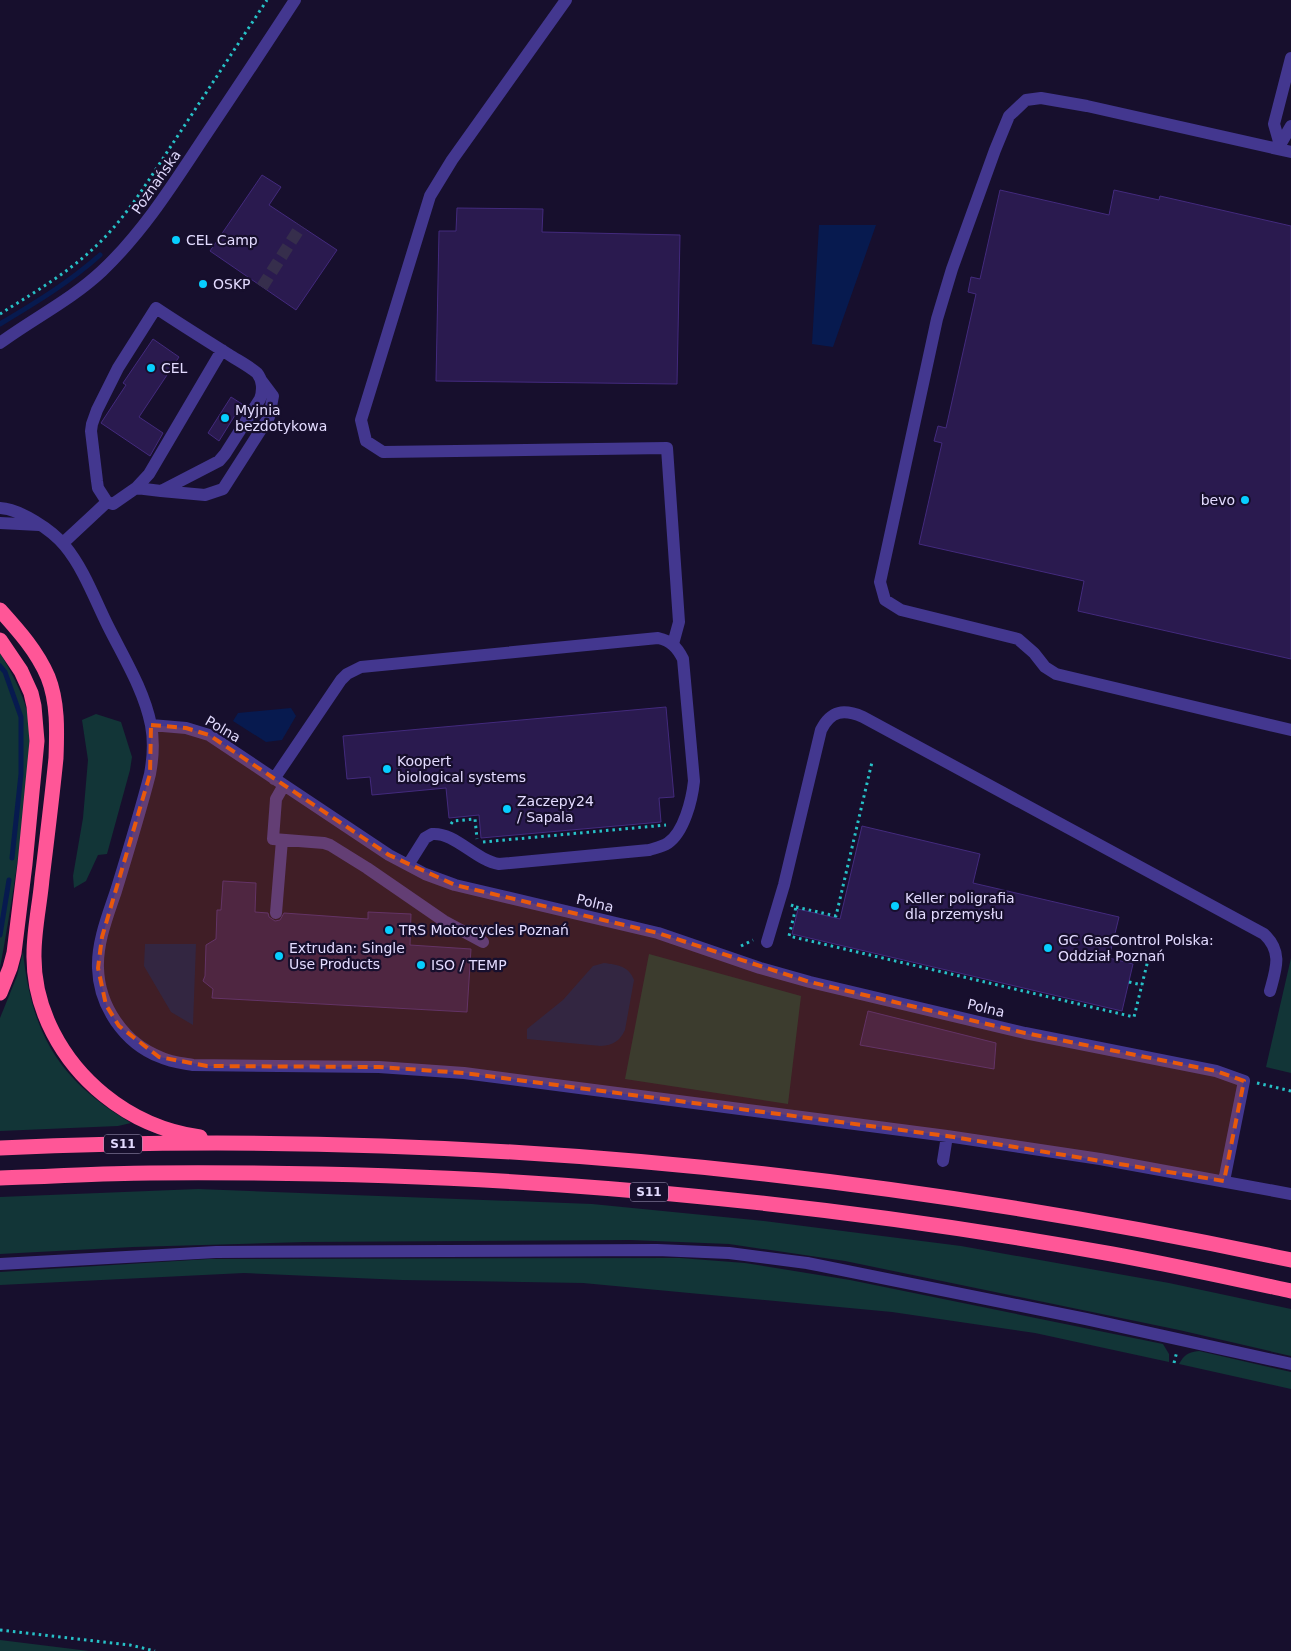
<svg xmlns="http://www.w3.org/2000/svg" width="1291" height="1651" viewBox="0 0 1291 1651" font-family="'DejaVu Sans',sans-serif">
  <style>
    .green { fill: #123537 }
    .water { fill: #071a4f }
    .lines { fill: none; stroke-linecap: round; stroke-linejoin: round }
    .stream { stroke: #071a4f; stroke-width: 5 }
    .building { fill: #2a1a4f; stroke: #432a7d }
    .minor-tunnel { stroke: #362e4c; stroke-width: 12; stroke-dasharray: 12 6; stroke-linecap: butt }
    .path { stroke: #27c1c7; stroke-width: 3; stroke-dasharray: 2.5 4; stroke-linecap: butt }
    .minor { stroke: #43378f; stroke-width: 12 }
    .highway { stroke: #ff5697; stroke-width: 15 }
    .marked { fill: #e8590c; fill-opacity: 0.2; stroke: #e8590c; stroke-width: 4; stroke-dasharray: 10 6; stroke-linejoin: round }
    .poi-dot { fill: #07ceff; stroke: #170f2d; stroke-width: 2 }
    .labels { text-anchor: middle; stroke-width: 4.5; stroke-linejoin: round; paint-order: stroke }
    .shield { fill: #170f2d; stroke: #a69ec0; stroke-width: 1 }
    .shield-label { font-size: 12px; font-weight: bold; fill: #e3dbff }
    .street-label { font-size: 14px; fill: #e3dbff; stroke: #170f2d }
    .poi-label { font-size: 14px; fill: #e3dbff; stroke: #170f2d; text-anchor: start }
  </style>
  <rect width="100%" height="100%" fill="#170f2d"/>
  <!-- green -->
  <path class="green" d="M0 653C14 677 28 701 30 730 31 750 27 771 26 791 20 850 11 909 0 968Z
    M96 714 121 722 132 757 130 770 107 854 98 855 86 881 74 888 73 876 83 818 88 760 82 720Z
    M23 952C32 1035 59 1080 131 1123L118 1126 0 1131V1018L17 976Z
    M649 954 801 996 788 1104 625 1079Z
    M1291 958V1073L1266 1067Z
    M198 1189 592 1204 764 1221 961 1246 1169 1283 1291 1309V1356L1179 1330 845 1261 729 1244 630 1240 305 1242 133 1247 0 1254V1197Z
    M680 1258 745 1263 850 1280 1163 1344 1169 1354V1362L1035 1333 892 1312 583 1283 402 1280 244 1273 0 1285V1272L209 1259Z
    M1199 1351 1291 1372V1389L1179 1364C1184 1355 1188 1352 1199 1351Z
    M0 1640 89 1651H0Z"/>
  <!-- water -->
  <path class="water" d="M819 225H876L833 347 812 344Z
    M291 708 296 716 282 740 266 742 233 721 238 713Z
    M145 944H196L193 1025 171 1012 144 966Z
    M604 963C618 965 629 966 634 980L625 1030C620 1041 613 1045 601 1046L527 1039V1029L563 1000 593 966Z"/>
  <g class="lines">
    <!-- stream -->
    <path class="stream" d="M0 324C35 303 70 282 100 255
      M0 666 5 672 21 717V774L12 858
      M0 935 9 880"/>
  </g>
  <!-- building -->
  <path class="building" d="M262 175 281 187 269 205 337 250 296 310 210 251Z
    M1000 190 1109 215 1114 190 1159 200 1160 196 1291 226V659L1078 611 1084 581 919 544 942 443 934 441 938 426 946 428 976 294 968 292 971 277 980 279Z
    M457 208 543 209 542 232 680 235 677 384 436 381 439 231H456Z
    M153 339 179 357 139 417 163 433 150 456 101 423 126 385 123 383Z
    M231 397 242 404 219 441 208 433Z
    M666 707 674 797 659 798 661 822 481 838 479 815 449 818 446 788 372 795 370 777 347 779 343 736Z
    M862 826 980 854 973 883 1119 917 1109 958 1133 964 1122 1011 792 934 798 909 840 919Z
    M223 881 256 883 255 912 268 913 269 917 275 921 280 920 284 913 368 919V912L411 914 410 945 471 949 467 1012 212 998 213 989 203 981 205 976 206 945 216 939 217 910H221Z
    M868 1011 996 1043 994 1069 860 1045Z"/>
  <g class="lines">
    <!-- minor-tunnel -->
    <path class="minor-tunnel" d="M262 287 301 226"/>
    <!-- path -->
    <path class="path" d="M0 314C33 293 68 273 96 246 128 216 151 176 175 140 206 93 236 47 267 0
      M451 824 453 821 475 819 477 839
      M483 842 666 825
      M791 905 796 907 789 936 1134 1017 1148 960
      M796 907 836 916 872 762H870
      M741 946 753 940
      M1129 982 1142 985
      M1257 1083 1291 1091
      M1174 1363 1177 1351
      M0 1630 130 1645 155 1651"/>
    <!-- minor -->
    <path class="minor" d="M566 0 452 160 430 196 361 420 366 441 383 452 667 448 679 622 673 644
      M1291 58 1274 124 1280 145 1291 126
      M1291 152 1087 106 1041 98 1026 100 1009 116 995 150 952 269 937 319 880 582 885 600 901 610 1018 639 1034 653 1045 667 1056 674 1291 730
      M0 343C34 318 71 300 102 271 143 232 172 186 203 139 234 93 265 46 295 0
      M136 488 161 491 219 461 225 454 260 399C263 391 263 380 257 373 249 366 237 360 228 354 204 339 180 324 156 308L118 368 97 410 92 424 91 431 97 481 98 488 107 502 113 504 136 488 149 474 222 350
      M161 491 205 495 223 489 269 417 273 396 261 380
      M0 508C20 509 52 530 65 546 84 569 95 600 108 626 124 658 144 690 151 725 154 741 153 758 150 774 140 813 128 852 116 891 108 915 97 942 98 968 99 1006 124 1043 160 1057 170 1062 181 1063 193 1065L379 1067 464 1073 947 1136 1100 1159 1291 1194
      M0 523 39 525
      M63 543 107 502
      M151 725 186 728 209 735 389 855 425 874 455 885 658 933 760 968 810 982 1025 1033 1216 1071 1244 1081 1224 1181
      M274 779 341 680 347 674 361 667 658 638C671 641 677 647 683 659L694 781C692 800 684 832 668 843 662 847 655 848 649 850L499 864C475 860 455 832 432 834L425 838 408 865
      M284 785 276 799 273 839 324 843 330 845 367 868 444 921 483 942
      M276 913 282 840
      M767 942 784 885 821 730C831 710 844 709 863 717L1264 934C1283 952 1276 969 1270 991
      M943 1161 947 1136
      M0 1264 216 1252 657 1250 729 1253 807 1263 1086 1319 1291 1364"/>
    <!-- highway -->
    <path class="highway" d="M0 610C18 630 37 651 48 677 58 702 57 731 56 758 52 798 47 838 42 879 40 903 34 929 34 954 33 1009 62 1061 104 1095 131 1117 165 1132 200 1137
      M0 640 21 671 31 693 34 706 37 741 25 864 14 953 10 968 0 993
      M0 1148C434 1128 866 1169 1291 1260
      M0 1178C50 1177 100 1173 150 1173 287 1172 425 1175 561 1185 746 1198 930 1221 1112 1254 1172 1265 1231 1278 1291 1291"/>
  </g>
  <!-- marked area -->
  <path class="marked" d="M151 725 186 728 209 735 389 855 455 885 658 933 810 982 1025 1033 1216 1071 1244 1081 1224 1181 947 1136 464 1073 379 1067 207 1066 159 1057 119 1026 106 1005 98 968 102 937 150 774Z"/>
  <!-- markers -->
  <g class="poi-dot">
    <circle cx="176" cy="240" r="5"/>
    <circle cx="203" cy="284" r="5"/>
    <circle cx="151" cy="368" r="5"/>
    <circle cx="225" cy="418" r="5"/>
    <circle cx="1245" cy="500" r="5"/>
    <circle cx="387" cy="769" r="5"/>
    <circle cx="507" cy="809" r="5"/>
    <circle cx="895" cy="906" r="5"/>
    <circle cx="389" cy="930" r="5"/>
    <circle cx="1048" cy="948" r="5"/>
    <circle cx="279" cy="956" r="5"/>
    <circle cx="421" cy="965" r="5"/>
  </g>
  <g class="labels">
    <!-- shield labels -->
    <g class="shield">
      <rect x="104" y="1134.5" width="38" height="19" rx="4"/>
      <rect x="630" y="1182.5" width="38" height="19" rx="4"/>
    </g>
    <g class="shield-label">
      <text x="123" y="1148">S11</text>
      <text x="649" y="1196">S11</text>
    </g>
    <!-- street labels -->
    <g class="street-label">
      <text transform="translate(156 182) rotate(-55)" y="5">Poznańska</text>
      <text transform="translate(223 729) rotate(30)" y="5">Polna</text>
      <text transform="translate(595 903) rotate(13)" y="5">Polna</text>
      <text transform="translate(986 1008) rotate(13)" y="5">Polna</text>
    </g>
    <!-- poi labels -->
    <g class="poi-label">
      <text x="186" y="245">CEL Camp</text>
      <text x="213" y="289">OSKP</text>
      <text x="161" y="373">CEL</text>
      <text x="235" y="415">Myjnia<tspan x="235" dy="16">bezdotykowa</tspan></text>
      <text x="1235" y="505" text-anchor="end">bevo</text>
      <text x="397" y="766">Koopert<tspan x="397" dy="16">biological systems</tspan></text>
      <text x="517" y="806">Zaczepy24<tspan x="517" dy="16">/ Sapala</tspan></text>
      <text x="905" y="903">Keller poligrafia<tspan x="905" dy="16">dla przemysłu</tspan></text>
      <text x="399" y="935">TRS Motorcycles Poznań</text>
      <text x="1058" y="945">GC GasControl Polska:<tspan x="1058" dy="16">Oddział Poznań</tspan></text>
      <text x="289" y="953">Extrudan: Single<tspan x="289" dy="16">Use Products</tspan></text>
      <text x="431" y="970">ISO / TEMP</text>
    </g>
  </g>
</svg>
